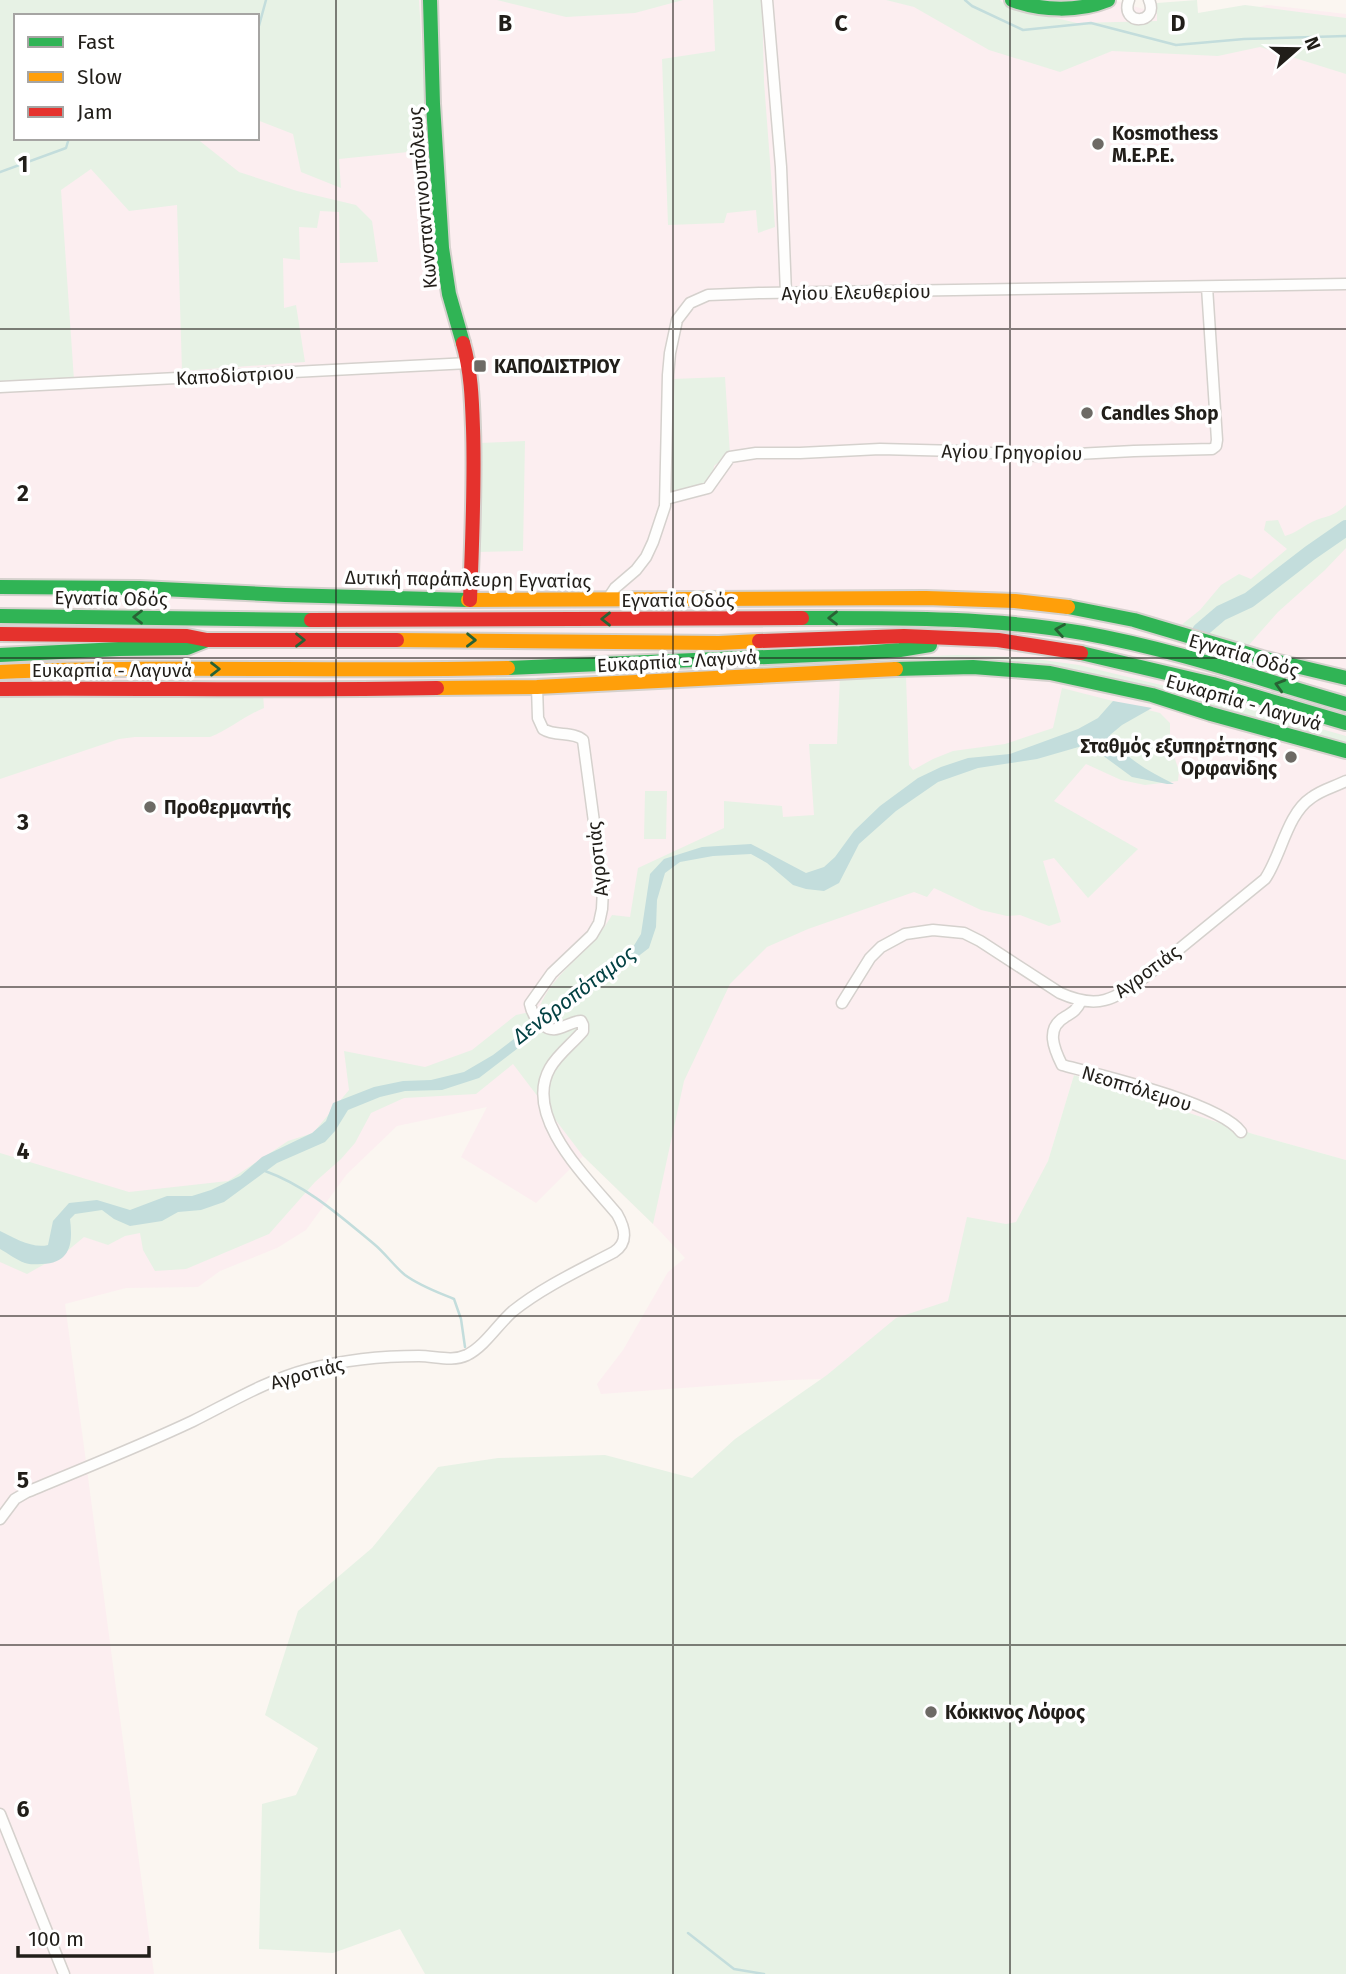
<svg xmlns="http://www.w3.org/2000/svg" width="1346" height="1974" viewBox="0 0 1346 1974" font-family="'Fira Sans',sans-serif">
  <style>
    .industrial { fill: #fceef0; fill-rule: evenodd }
    .green { fill: #e7f2e5 }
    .water { fill: #c3dddc }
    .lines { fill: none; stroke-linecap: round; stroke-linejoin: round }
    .stream { stroke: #c3dddc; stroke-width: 2.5 }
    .river { stroke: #c3dddc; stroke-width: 16 }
    .street-casing { stroke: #d5d1cd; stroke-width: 13 }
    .fast-casing { stroke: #d5d1cd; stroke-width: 18 }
    .slow-casing { stroke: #d5d1cd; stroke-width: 18 }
    .jam-casing { stroke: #d5d1cd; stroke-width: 18 }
    .street { stroke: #fefefd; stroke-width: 10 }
    .fast { stroke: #30b455; stroke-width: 14 }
    .slow { stroke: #ff9f0a; stroke-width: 14 }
    .jam { stroke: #e5322d; stroke-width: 14 }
    .oneway { stroke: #286234 }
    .grid { fill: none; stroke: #211e19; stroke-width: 2; stroke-opacity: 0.55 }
    .poi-dot { fill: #6d6a65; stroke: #fff; stroke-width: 2.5 }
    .labels { text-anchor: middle; stroke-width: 7; stroke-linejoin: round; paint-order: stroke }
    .poi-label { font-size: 19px; font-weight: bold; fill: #211e19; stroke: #fff; text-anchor: start }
    .street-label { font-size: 19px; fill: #211e19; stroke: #fff }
    .water-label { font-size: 21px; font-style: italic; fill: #034143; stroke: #fff }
    .grid-label { font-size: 23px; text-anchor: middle; font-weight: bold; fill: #211e19; stroke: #fff; stroke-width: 7; stroke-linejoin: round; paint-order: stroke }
  </style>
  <rect width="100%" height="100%" fill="#fbf6f1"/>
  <!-- industrial -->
  <path class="industrial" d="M0 0H1113L1190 23 1267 5 1346 14V1160L1253 1134 1074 1075 1048 1161 1018 1240 885 1377 790 1380 601 1394 597 1384 623 1350 668 1272 685 1258 657 1228 583 1156 536 1203 461 1157 487 1107 397 1126 347 1174 306 1230 277 1248 220 1271 198 1287 126 1288 65 1304 154 1974H0ZM16 16H257V138H16Z"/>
  <!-- green -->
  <path class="green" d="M0 0H419L428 150 339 159 341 188 301 172 293 134 257 120V16H16V138H196L239 172 297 191 356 205 372 221 378 262 340 263 339 212 320 211 317 228 299 227 300 260 283 258 284 308 296 305 305 362 182 371 177 205 129 211 91 169 61 190 74 380 0 381Z
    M497 0H683L635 13 566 17Z
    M713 0H762L764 82 775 227 758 233 756 210 727 213 724 223 668 225 662 59 715 51Z
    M886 0H1000L1006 6 1077 23 1157 21V3L1197 0 1198 13 1245 5 1346 18V74L1260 47 1218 56 1112 51 1060 72 989 50 914 7Z
    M725 377 730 454 714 466 712 484 692 493 669 491 672 379Z
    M525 441 523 551 477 552 479 443Z
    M1346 505V548L1325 570 1278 612 1248 646 1180 626 1200 610 1221 585 1239 574 1251 579 1287 549 1264 530 1266 521 1278 520 1285 536C1295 533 1301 528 1310 523 1325 515 1331 519 1346 505Z
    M958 655 1021 657 1079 665 1206 696 1346 736V743L1076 670 1020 662 746 667 496 678 497 672Z
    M840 676H906L909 765 913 770 933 759 953 751 1005 744 1053 728 1062 688 1160 713 1170 723V744L1179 771 1178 781 1145 785 1121 780 1086 764 1054 801 1138 849 1088 898 1054 858 1043 861 1061 922 1049 926 1020 915 1007 916 981 910 934 888 927 897 914 892 808 929 767 947 730 984 684 1081 653 1224 583 1156 513 1064 476 1094 404 1098 371 1113 355 1143 341 1159 315 1182 269 1234 186 1269 155 1271 143 1250 140 1233 125 1236 108 1245 84 1237 66 1252 27 1274 0 1262V1153L129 1192 228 1181 288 1141 313 1133 349 1090 344 1051 425 1067 472 1050 516 1015 539 1010C546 983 578 959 596 938 602 931 607 923 612 915L630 917 638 868 724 828V801L782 806 783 817 814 815 809 744H837Z
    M263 694 264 708C244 716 229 730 210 737H135L119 739 0 779V697L59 695Z
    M645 791H667L666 839H644Z
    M1074 1075 1253 1134 1346 1160V1974H425L400 1929 333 1953 259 1949 262 1804 296 1795 318 1748 265 1715 298 1611 372 1548 438 1467 498 1458 605 1455 692 1478 735 1439 827 1375 896 1318 948 1301 967 1217 1006 1224 1016 1222 1048 1161Z"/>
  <!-- water -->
  <path class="water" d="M1113 701 1152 708 1122 725 1110 735C1125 759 1150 772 1174 784H1167L1132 777 1094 749 1082 746 1037 759 978 768 938 782 896 811 859 844 839 883 824 891 806 889 793 885 767 863 751 854 713 856 680 862 665 873 657 900 656 927 649 948 479 1078 442 1090 405 1091 380 1097 348 1110 335 1131 325 1142 277 1163 224 1202 201 1210 178 1212 162 1221 130 1226 114 1219 102 1210 75 1214 70 1219C73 1243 71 1263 42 1264 37 1264 30 1265 25 1263 16 1260 8 1253 0 1249V1231C14 1238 33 1249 48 1245L53 1221 69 1203 97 1200 130 1210 167 1196H192L211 1190 240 1176 262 1157 312 1133 326 1121 333 1103 374 1087 403 1081 431 1080 464 1072 493 1055 601 972 630 952 641 934 650 874 664 859 702 847 751 844 806 873 824 867 835 857 854 831 880 806 918 778 941 767 968 758 1010 754 1078 729 1098 718Z"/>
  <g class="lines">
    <!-- stream -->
    <path class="stream" d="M965 0 972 6 1023 30 1091 23 1176 45 1244 39 1346 36
      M257 33 266 0
      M0 172 66 148 69 138
      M265 1171C307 1186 340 1216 374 1244 385 1253 394 1266 405 1275 420 1286 437 1292 454 1299L461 1319 465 1347
      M688 1933 734 1969 764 1974"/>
    <!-- river -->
    <path class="river" d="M1200 631 1221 613 1249 600 1310 553 1346 528"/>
    <defs>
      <path id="street" d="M767 0 781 167 786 294
        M1129 0C1119 26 1160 25 1149 0
        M0 387 469 363
        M666 499 708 488 730 457 756 453H800L880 449 959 451 1038 456 1134 451 1212 449 1216 446 1217 440 1207 287
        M607 600 615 588 636 570 646 557 653 542 665 506 668 375 670 353 677 320 690 303 708 295 759 293 1346 284
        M1081 1001C1076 1011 1073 1012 1065 1017 1045 1028 1054 1049 1062 1065 1100 1075 1220 1103 1241 1132
        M842 1003 870 958 881 947 905 934 933 930 964 933 980 941 1060 993C1098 1010 1113 1000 1145 977L1265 879C1281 856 1287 814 1311 798 1321 790 1334 787 1346 781
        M0 1519 15 1499 27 1492C82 1469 138 1447 193 1421 231 1402 267 1380 309 1369 344 1360 383 1356 419 1356 435 1356 452 1362 467 1355 485 1346 498 1324 513 1311 543 1287 580 1270 614 1252 629 1242 625 1228 617 1214 589 1180 522 1117 550 1068 558 1054 573 1043 583 1031V1025L581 1021C566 1022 555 1037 542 1024 535 1017 532 1014 530 1004L552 973 592 935 599 923 602 909 603 889 583 740C573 731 555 737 543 729L538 718 537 687
        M0 1814 64 1974"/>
      <path id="fast" d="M430 0 433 104 442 248 449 294 463 343
        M1012 0C1041 11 1079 12 1108 0
        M0 587 140 588 285 595 468 600
        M1068 607 1134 620 1262 658 1346 678
        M0 616 311 620
        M802 618C896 618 990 617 1083 633 1173 649 1259 679 1346 704
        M1081 653 1213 684 1346 723
        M0 655 119 649 187 648 207 640
        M508 668 860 653 900 650 930 645
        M896 669 973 667 1050 673 1152 695 1211 714 1346 751"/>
      <path id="slow" d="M468 600 926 598 1015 601 1068 607
        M397 640 719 643 759 641
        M0 672C169 665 339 672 508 668
        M437 688 537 687 896 669"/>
      <path id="jam" d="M463 343C471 371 472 399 473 428 475 485 472 543 470 600
        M311 620 802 618
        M0 634 187 636 207 640H397
        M759 641 904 636 998 640 1081 653
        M0 689C146 688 292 691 437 688"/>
    </defs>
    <!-- street casing -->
    <use href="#street" class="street-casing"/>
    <!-- fast casing -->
    <use href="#fast" class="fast-casing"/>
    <!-- slow casing -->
    <use href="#slow" class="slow-casing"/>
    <!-- jam casing -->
    <use href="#jam" class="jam-casing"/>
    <!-- street -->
    <use href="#street" class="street"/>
    <!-- fast -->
    <use href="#fast" class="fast"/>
    <!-- slow -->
    <use href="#slow" class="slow"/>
    <!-- jam -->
    <use href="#jam" class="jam"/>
  </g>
  <!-- one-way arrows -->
  <defs><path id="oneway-chevron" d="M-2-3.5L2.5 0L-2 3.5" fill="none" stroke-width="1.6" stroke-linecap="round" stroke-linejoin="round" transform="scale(1.75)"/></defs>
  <g class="oneway">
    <use href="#oneway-chevron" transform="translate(138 617) rotate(-180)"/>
    <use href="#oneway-chevron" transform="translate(833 618) rotate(180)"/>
    <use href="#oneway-chevron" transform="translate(606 619) rotate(180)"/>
    <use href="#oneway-chevron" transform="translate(1060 630) rotate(-170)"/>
    <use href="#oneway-chevron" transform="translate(300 640)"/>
    <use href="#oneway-chevron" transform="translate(471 640) rotate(1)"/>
    <use href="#oneway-chevron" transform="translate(215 669)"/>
    <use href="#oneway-chevron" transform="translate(1280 685) rotate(-164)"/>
  </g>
  <!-- grid -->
  <path class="grid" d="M336 0V1974M673 0V1974M1010 0V1974M0 329H1346M0 658H1346M0 987H1346M0 1316H1346M0 1645H1346"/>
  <!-- markers -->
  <g class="poi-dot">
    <circle cx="1098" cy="144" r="7"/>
    <rect x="473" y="359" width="14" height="14" rx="3.5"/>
    <circle cx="1087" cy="413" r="7"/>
    <circle cx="1291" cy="757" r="7"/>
    <circle cx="150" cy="807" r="7"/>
    <circle cx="931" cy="1712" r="7"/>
  </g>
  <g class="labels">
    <!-- poi labels -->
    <g class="poi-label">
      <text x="1112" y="140">Kosmothess<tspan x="1112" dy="22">M.E.P.E.</tspan></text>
      <text x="494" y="373">ΚΑΠΟΔΙΣΤΡΙΟΥ</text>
      <text x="1101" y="420">Candles Shop</text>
      <text x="1277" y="753" text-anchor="end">Σταθμός εξυπηρέτησης<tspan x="1277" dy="22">Ορφανίδης</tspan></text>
      <text x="164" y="814">Προθερμαντής</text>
      <text x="945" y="1719">Κόκκινος Λόφος</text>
    </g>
    <!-- street labels -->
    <g class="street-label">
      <text transform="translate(422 198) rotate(-95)" y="7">Κωνσταντινουπόλεως</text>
      <text transform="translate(856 292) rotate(-1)" y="7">Αγίου Ελευθερίου</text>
      <text transform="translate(235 375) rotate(-3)" y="7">Καποδίστριου</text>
      <text transform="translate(1012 452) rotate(1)" y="7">Αγίου Γρηγορίου</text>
      <text transform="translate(468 579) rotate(1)" y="7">Δυτική παράπλευρη Εγνατίας</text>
      <text transform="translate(111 598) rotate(1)" y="7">Εγνατία Οδός</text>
      <text x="678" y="607">Εγνατία Οδός</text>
      <text transform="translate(1244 655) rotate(16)" y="7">Εγνατία Οδός</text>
      <text transform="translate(677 661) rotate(-3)" y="7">Ευκαρπία - Λαγυνά</text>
      <text x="112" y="677">Ευκαρπία - Λαγυνά</text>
      <text transform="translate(1244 702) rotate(16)" y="7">Ευκαρπία - Λαγυνά</text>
      <text transform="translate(597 859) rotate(-96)" y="7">Αγροτιάς</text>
      <text transform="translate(1147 971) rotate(-36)" y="7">Αγροτιάς</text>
      <text transform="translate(1137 1088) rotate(17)" y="7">Νεοπτόλεμου</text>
      <text transform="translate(307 1373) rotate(-15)" y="7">Αγροτιάς</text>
    </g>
    <!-- water labels -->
    <g class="water-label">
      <text transform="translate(574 995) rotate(-37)" y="7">Δενδροπόταμος</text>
    </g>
  </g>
  <g class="grid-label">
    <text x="505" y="31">B</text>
    <text x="841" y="31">C</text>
    <text x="1178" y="31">D</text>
    <text x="23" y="172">1</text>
    <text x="23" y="501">2</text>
    <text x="23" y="830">3</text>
    <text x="23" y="1159">4</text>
    <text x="23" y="1488">5</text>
    <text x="23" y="1817">6</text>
  </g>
  <!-- legend -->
  <rect x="14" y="14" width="245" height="126" fill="#ffffff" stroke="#a6a5a3" stroke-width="2"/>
  <rect x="28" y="37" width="35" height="10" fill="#30b455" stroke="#a6a5a3" stroke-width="2"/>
  <text x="77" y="49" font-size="21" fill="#211e19">Fast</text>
  <rect x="28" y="72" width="35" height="10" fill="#ff9f0a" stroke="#a6a5a3" stroke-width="2"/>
  <text x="77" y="84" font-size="21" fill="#211e19">Slow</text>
  <rect x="28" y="107" width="35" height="10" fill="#e5322d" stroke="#a6a5a3" stroke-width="2"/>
  <text x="77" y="119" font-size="21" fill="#211e19">Jam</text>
  <!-- north arrow -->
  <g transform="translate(1297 49) rotate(70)" stroke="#ffffff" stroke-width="5" paint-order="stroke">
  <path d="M0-5L12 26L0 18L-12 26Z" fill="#211e19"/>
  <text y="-10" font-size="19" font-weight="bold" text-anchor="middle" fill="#211e19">N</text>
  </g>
  <!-- scale -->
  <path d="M18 1946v10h131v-10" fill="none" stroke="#211e19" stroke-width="3.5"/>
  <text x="28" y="1946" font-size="21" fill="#211e19" stroke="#ffffff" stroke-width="5" paint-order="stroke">100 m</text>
</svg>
